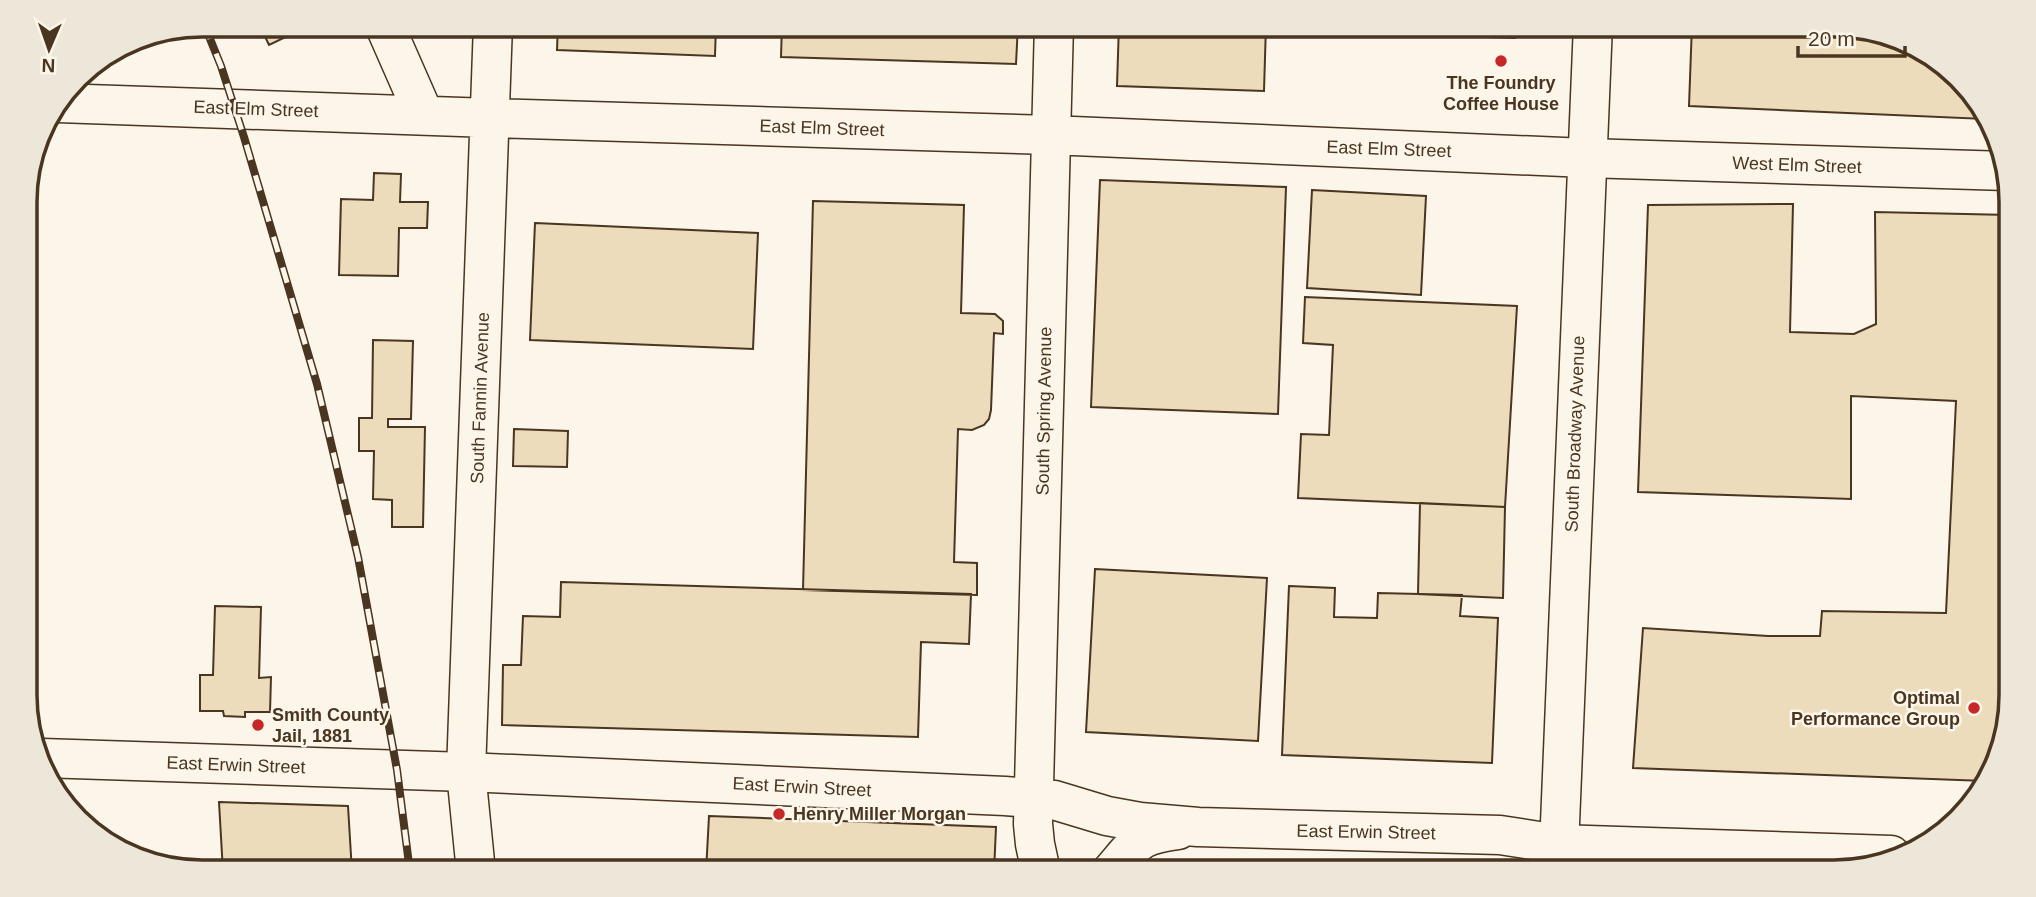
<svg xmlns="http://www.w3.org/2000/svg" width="2036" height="897" viewBox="0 0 2036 897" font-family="Arial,sans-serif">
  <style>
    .building { fill: #ecdcbc; stroke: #4a3520; stroke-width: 2 }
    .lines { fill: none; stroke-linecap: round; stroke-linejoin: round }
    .minor-casing { stroke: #4a3520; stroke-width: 41 }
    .major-casing { stroke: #4a3520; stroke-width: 41 }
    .minor { stroke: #fbf6e9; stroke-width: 38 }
    .major { stroke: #fbf6e9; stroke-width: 38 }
    .rail-casing { stroke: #4a3520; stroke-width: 8 }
    .rail { stroke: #fbf6e9; stroke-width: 5; stroke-dasharray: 16; stroke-linecap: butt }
    .poi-dot { fill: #c62828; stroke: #fbf6e9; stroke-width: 2.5 }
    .labels { text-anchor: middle; stroke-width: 5; stroke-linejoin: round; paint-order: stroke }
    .poi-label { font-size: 18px; font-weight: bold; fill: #4a3520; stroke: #fbf6e9; text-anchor: start }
    .street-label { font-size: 18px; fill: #4a3520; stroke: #fbf6e9 }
    .rim { fill: none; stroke: #4a3520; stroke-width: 3.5 }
  </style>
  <rect width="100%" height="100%" fill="#fbf6e9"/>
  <!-- building -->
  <path class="building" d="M259 24H313L269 45Z
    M558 24H716L715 56 557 50Z
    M782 24H1018L1016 64 781 57Z
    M1119 24H1266L1264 91 1117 86Z
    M1318 24H1516L1515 38 1318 31Z
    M1692 24H1835L1902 38 1975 93 1985 119 1689 106Z
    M374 173 401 174 400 202H428L427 228H399L398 276 339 275 341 199 373 200Z
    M1100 180 1286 187 1278 414 1091 407Z
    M1312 190 1426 196 1421 295 1307 288Z
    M813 201 964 205 961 313 995 314 1003 321V334L994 333 991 410 989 419 984 425 972 430 958 429 954 562 977 563V595L803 590Z
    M1793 204 1790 332 1854 334 1876 324 1875 212 2010 215 2011 696 1998 763 1985 781 1633 768 1643 628 1768 636H1820L1822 611 1946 613 1956 401 1851 396V499L1638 492 1648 205Z
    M535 223 758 233 753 349 530 340Z
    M1305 297 1517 306 1505 507 1298 498 1301 434 1329 435 1333 345 1303 343Z
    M373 340 413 341 411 419H388V427H425L423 527H392V500L373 499 374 451H359V418H372Z
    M514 429 568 431 567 467 513 466Z
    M1420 503 1505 507 1503 598 1418 594Z
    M1095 569 1267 578 1258 741 1086 732Z
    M561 582 971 594 969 644 921 642 918 737 502 725 503 665H521L523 616 560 617Z
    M1289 586 1335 588 1334 617 1377 618 1378 593 1462 595 1460 616 1498 618 1492 763 1282 755Z
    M215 606 261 607 259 678 271 677 270 712H245V717L224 716 223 711H200V675H213Z
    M219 802 348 806 352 872H223Z
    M709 816 996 827 994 872H706Z"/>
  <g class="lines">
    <defs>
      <path id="minor" d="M384 24 424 115
        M58 103 490 118 1050 135 1586 158 2007 171
        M476 872 466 772 493 24
        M1041 872 1035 844 1033 824 1054 24"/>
      <path id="major" d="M42 758 466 772 1005 796 1054 800 1107 816 1140 822 1198 827 1500 835 1558 844 1891 855
        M1111 872C1138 841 1136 836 1178 830
        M1558 872 1593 24"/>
    </defs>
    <!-- minor casing -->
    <use href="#minor" class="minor-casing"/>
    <!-- major casing -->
    <use href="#major" class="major-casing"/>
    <!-- minor -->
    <use href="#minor" class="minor"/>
    <!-- major -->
    <use href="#major" class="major"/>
    <defs>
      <path id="rail" d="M204 24 221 66 244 137 317 384 358 557 397 770 410 872"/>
    </defs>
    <!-- rail casing -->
    <use href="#rail" class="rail-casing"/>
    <!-- rail -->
    <use href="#rail" class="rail"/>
  </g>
  <!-- markers -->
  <g class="poi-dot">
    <circle cx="1501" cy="61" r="7"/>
    <circle cx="1974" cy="708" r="7"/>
    <circle cx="258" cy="725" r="7"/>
    <circle cx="779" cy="814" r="7"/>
  </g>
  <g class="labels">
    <!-- poi labels -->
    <g class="poi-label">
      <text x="1501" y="89" text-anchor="middle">The Foundry<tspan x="1501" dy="21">Coffee House</tspan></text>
      <text x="1960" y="704" text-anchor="end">Optimal<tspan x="1960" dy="21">Performance Group</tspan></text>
      <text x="272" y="721">Smith County<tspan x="272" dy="21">Jail, 1881</tspan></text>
      <text x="793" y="820">Henry Miller Morgan</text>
    </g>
    <!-- street labels -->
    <g class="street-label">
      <text transform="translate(256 109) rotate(2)" y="6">East Elm Street</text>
      <text transform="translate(822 128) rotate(2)" y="6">East Elm Street</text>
      <text transform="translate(1389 149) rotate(2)" y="6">East Elm Street</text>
      <text transform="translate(1797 165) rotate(2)" y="6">West Elm Street</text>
      <text transform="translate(480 398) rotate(-88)" y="6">South Fannin Avenue</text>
      <text transform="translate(1044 411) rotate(-89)" y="6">South Spring Avenue</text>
      <text transform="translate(1575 434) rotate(-88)" y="6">South Broadway Avenue</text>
      <text transform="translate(236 765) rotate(2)" y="6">East Erwin Street</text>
      <text transform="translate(802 787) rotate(3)" y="6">East Erwin Street</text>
      <text transform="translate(1366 832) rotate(1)" y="6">East Erwin Street</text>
    </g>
  </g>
  <!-- crop -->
  <path d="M0 0H2036V897H0ZM202 37H1834A165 165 0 0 1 1999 202V695A165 165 0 0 1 1834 860H202A165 165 0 0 1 37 695V202A165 165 0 0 1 202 37Z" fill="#ede7d9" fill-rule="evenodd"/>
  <path class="rim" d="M202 37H1834A165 165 0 0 1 1999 202V695A165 165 0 0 1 1834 860H202A165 165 0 0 1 37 695V202A165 165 0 0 1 202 37Z"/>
  <!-- north arrow -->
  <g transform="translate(49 49) rotate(182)" stroke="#fbf6e9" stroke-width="5" paint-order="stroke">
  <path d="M0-5L12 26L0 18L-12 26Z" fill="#4a3520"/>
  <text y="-10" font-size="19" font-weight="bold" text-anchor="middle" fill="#4a3520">N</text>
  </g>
  <!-- scale -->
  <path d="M1798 46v10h107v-10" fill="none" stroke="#4a3520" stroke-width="3.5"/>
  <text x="1808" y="46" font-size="21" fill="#4a3520" stroke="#fbf6e9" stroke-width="5" paint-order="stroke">20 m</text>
</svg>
